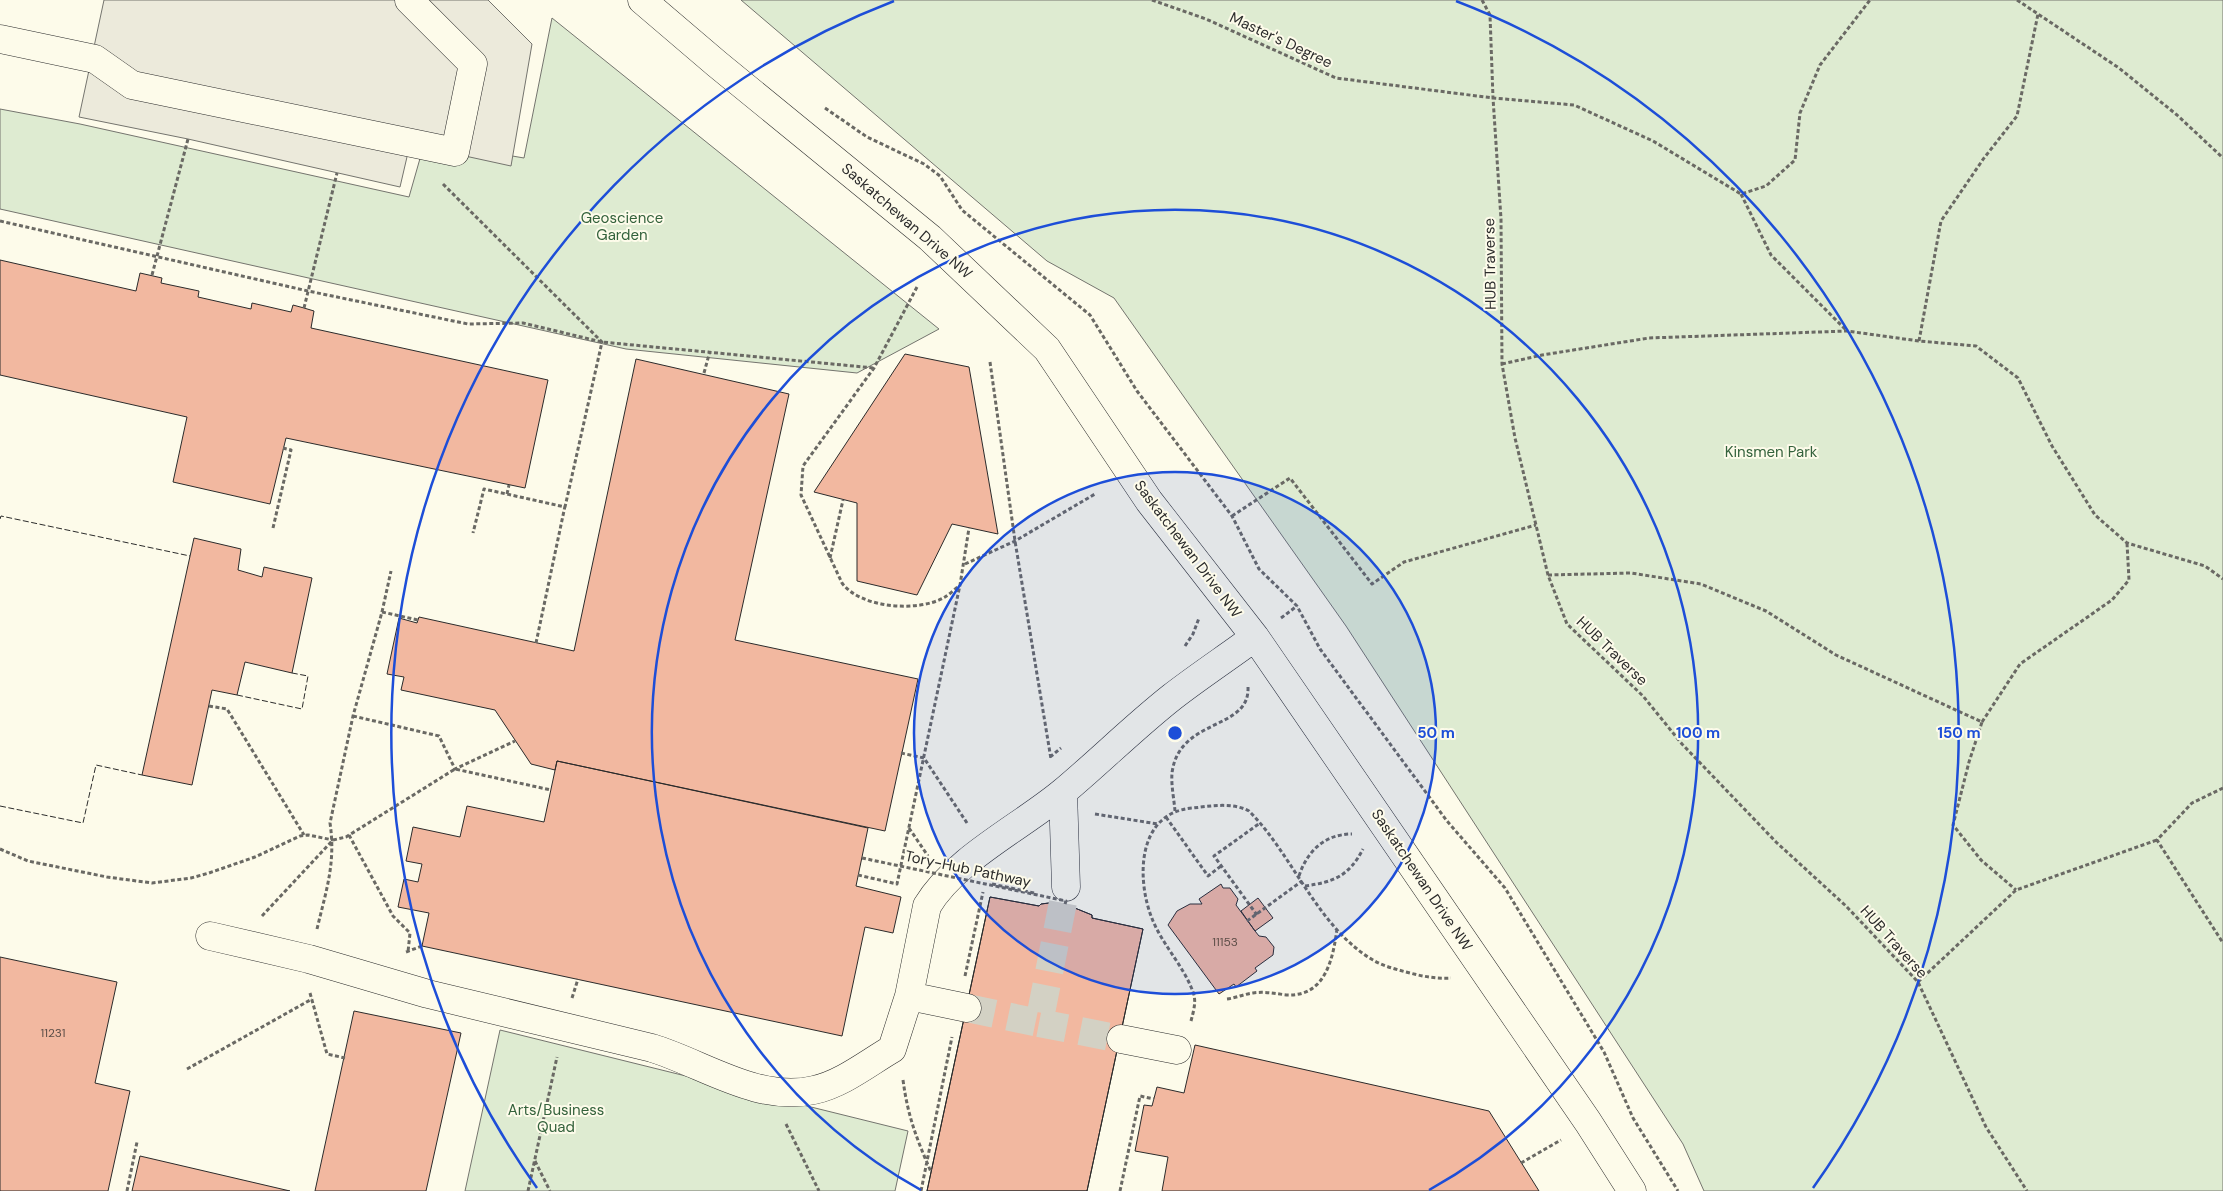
<svg xmlns="http://www.w3.org/2000/svg" width="2223" height="1191" viewBox="0 0 2223 1191" font-family="'DM Sans',sans-serif">
  <style>
    .green { fill: #deebd1; stroke: #74746e }
    .parking { fill: #eceadb; stroke: #74746e }
    .building { fill: #f2b8a0; stroke: #2b2b2b }
    .lines { fill: none; stroke-linecap: round; stroke-linejoin: round }
    .minor-tunnel { stroke: #d3d1c4; stroke-width: 28; stroke-dasharray: 28 14; stroke-linecap: butt }
    .minor-casing { stroke: #2b2b2b; stroke-width: 29 }
    .path { stroke: #6a6964; stroke-width: 3; stroke-dasharray: 4 2.5; stroke-linecap: butt }
    .minor { stroke: #fdfbea; stroke-width: 28 }
    .path-bridge { stroke: #6a6964; stroke-width: 3; stroke-dasharray: 4 2.5; stroke-linecap: butt }
    .fence { stroke: #2b2b2b; stroke-width: 1; stroke-dasharray: 6 2.5; stroke-linecap: butt }
    .ring { fill: none; stroke: #1d4ed8; stroke-width: 2.5 }
    .labels { text-anchor: middle; stroke-width: 4; stroke-linejoin: round; paint-order: stroke }
    .number-label { font-size: 12px; fill: #5d4e48 }
    .street-label { font-size: 15px; fill: #2b2b2b; stroke: #fdfbea }
    .park-label { font-size: 15px; fill: #34623c; stroke: #fdfbea }
    .centre { fill: #1d4ed8; stroke: #fdfbea; stroke-width: 2.5 }
    .ring-label { font-size: 15px; text-anchor: middle; font-weight: bold; fill: #1d4ed8; stroke: #fdfbea; stroke-width: 4; stroke-linejoin: round; paint-order: stroke }
  </style>
  <rect width="100%" height="100%" fill="#fdfbea"/>
  <!-- green -->
  <path class="green" d="M741 0H2223V1191H1704L1683 1144 1346 626 1114 298 1047 261Z
    M552 18 939 329 857 373 626 349 0 209V109L80 124 409 197 425 141 524 158Z
    M500 1030 908 1131 895 1191H465Z"/>
  <!-- parking -->
  <path class="parking" d="M104 0H488L532 44 511 166 410 144 400 187 188 139 79 117Z"/>
  <!-- building -->
  <path class="building" d="M0 260 136 291 140 273 162 278 161 283 199 291 198 297 251 309 252 303 291 312 293 305 304 308 314 311 311 328 548 380 525 488 286 438 270 504 173 482 187 417 0 375Z
    M905 354 969 367 998 534 952 524 917 595 857 581V503L814 492Z
    M636 359 789 394 735 640 918 679 885 831 557 761 555 770 531 764 495 710 401 690 404 677 387 674 399 618 417 623 419 617 574 651Z
    M194 538 241 549 238 570 262 577 264 567 312 578 292 673 245 662 237 695 212 690 192 785 142 775Z
    M557 761 868 828 856 886 901 897 893 933 865 927 842 1036 422 946 429 913 398 907 404 879 418 882 422 864 406 861 413 827 460 837 467 806 544 822Z
    M1221 884 1223 888H1230L1238 899 1236 905 1255 931 1259 936 1266 937 1274 947 1273 955 1255 968 1257 971 1236 987 1234 984 1219 994 1168 925 1177 911 1190 904H1202L1199 899Z
    M990 897 1039 906 1041 904 1049 903 1065 904 1092 915V918L1143 929 1087 1191H927Z
    M990 897 1039 906 1041 904 1049 903 1065 904 1092 915V918L1143 929 1087 1191H927Z
    M1258 898 1273 918 1255 931 1241 911Z
    M0 957 117 982 95 1083 130 1091 108 1191H0Z
    M354 1011 461 1033 426 1191H315Z
    M1195 1045 1489 1111 1539 1191H1162L1168 1157 1135 1151 1144 1105 1152 1106 1157 1087 1184 1093Z
    M140 1156 290 1191H132Z"/>
  <g class="lines">
    <!-- minor-tunnel -->
    <path class="minor-tunnel" d="M967 1008 1039 1023 1066 887
      M1039 1023 1121 1039"/>
    <defs>
      <path id="minor" d="M642 0 717 64 930 238 1047 349 1149 501 1255 637 1588 1122 1632 1191
        M0 39 95 59 132 85 455 152 473 64 409 0
        M1063 792 1066 887
        M210 936 309 959 428 994 652 1048C704 1064 758 1103 814 1090 842 1084 868 1063 892 1049L909 996
        M967 1008 909 996 927 906C955 859 1021 827 1063 792 1100 761 1134 727 1172 697 1199 676 1228 657 1255 637
        M1121 1039 1177 1050"/>
    </defs>
    <!-- minor casing -->
    <use href="#minor" class="minor-casing"/>
    <!-- path -->
    <path class="path" d="M1152 0 1206 19 1336 78 1493 98 1574 105 1653 141 1741 194 1766 186 1795 160 1800 113 1820 65 1870 0
      M1482 0 1490 15 1493 98 1501 219 1502 364 1515 438 1548 575 1567 624 1643 696 1682 744 1776 842 1846 906 1918 982 1986 1127 2027 1191
      M2017 0 2119 68 2177 115 2223 158
      M825 108 867 137 924 164 940 176 962 210 1090 315 1137 391 1232 516 1259 569 1297 606 1320 649 1447 821 1505 888 1604 1052 1633 1118 1678 1191
      M443 184 602 342 565 507 484 489 473 533
      M1741 194 1771 255 1846 330
      M0 221 308 291 468 324 523 323 602 342 874 368
      M152 275 188 139
      M917 287 874 368 803 466 801 495 842 583C860 608 918 613 945 597 950 594 955 589 960 585
      M304 308 337 173
      M1919 341 1941 221 1984 158 2017 116 2038 14
      M990 362 1015 541 1051 759
      M1502 364 1542 355 1649 338 1847 331 1919 341 1976 346 2018 378 2052 446 2095 515 2127 543 2205 566 2223 579
      M704 373 710 351
      M507 494 509 485
      M1232 516 1290 478 1372 584 1404 562 1536 525
      M273 528 291 450 283 448
      M830 558 843 500
      M965 564 1015 541 1095 494
      M1548 575 1631 573 1701 584 1766 611 1836 655 1982 722 1969 762 1953 825 1981 860 2016 890
      M382 612 418 620
      M1281 618 1297 606
      M536 643 565 506
      M1185 646 1193 634 1199 618
      M209 706 227 709 304 835
      M353 716 439 736 455 769 515 741
      M1982 722 2020 664 2112 600 2129 580 2127 543
      M901 753 924 758 967 823
      M1050 757 1061 748
      M2223 788 2192 803 2157 840 2223 943
      M1175 811C1174 799 1171 785 1172 773 1179 717 1250 731 1248 687
      M1095 814 1158 824
      M1166 817 1208 876 1221 866
      M909 828 928 856
      M349 835 393 916 410 933 408 952
      M0 849 28 861 107 877 152 883 191 878 209 873 255 857 300 836 308 835 333 840
      M858 875 897 884 960 585 969 528
      M1299 876C1307 851 1325 834 1352 834
      M992 884 1034 893
      M1305 886C1334 882 1349 876 1363 849
      M1257 915 1214 856 1260 823
      M262 916 333 840 346 837 455 769 551 790
      M1247 921 1302 881
      M317 929C326 891 336 863 330 823L353 716 382 612 391 571
      M406 952 422 946
      M965 976 983 892
      M1918 982 2016 890 2157 840
      M310 993 327 1054 345 1058
      M572 998 578 979
      M1227 999C1236 998 1244 994 1253 993 1265 991 1276 994 1288 995 1326 996 1333 958 1337 929
      M1191 1021C1193 1013 1196 1004 1194 995 1186 969 1164 947 1153 921 1136 881 1136 812 1193 808 1211 806 1232 802 1249 811 1293 855 1318 928 1373 960 1383 966 1395 969 1406 972 1421 976 1435 979 1451 978
      M187 1069 312 999
      M903 1080C908 1117 916 1137 931 1172
      M786 1124 819 1191
      M535 1161 550 1191
      M1521 1163 1561 1140
      M127 1191 137 1142
      M528 1191 557 1057
      M921 1191 952 1037
      M1120 1191 1140 1096 1154 1099"/>
    <!-- minor -->
    <use href="#minor" class="minor"/>
    <!-- path-bridge -->
    <path class="path-bridge" d="M862 858 1066 901 1065 904"/>
    <!-- fence -->
    <path class="fence" d="M0 519 1 516 190 556
      M237 695 302 709 308 676 292 673
      M0 806 83 823 96 765 142 775"/>
  </g>
  <!-- distance rings -->
  <circle cx="1175" cy="733" r="261" fill="#1d4ed8" fill-opacity=".12"/>
  <g class="ring">
    <circle cx="1175" cy="733" r="261"/>
    <path d="M921 1190A523 523 0 1 1 1429 1190"/>
    <path d="M537 1188A784 784 0 0 1 894 1M1456 1A784 784 0 0 1 1813 1188"/>
  </g>
  <g class="labels">
    <!-- number labels -->
    <g class="number-label">
      <text x="1225" y="946">11153</text>
      <text x="53" y="1037">11231</text>
    </g>
    <!-- street labels -->
    <g class="street-label">
      <text transform="translate(1281 40) rotate(25)" y="5">Master's Degree</text>
      <text transform="translate(907 221) rotate(41)" y="5">Saskatchewan Drive NW</text>
      <text transform="translate(1490 264) rotate(-91)" y="5">HUB Traverse</text>
      <text transform="translate(1188 549) rotate(53)" y="5">Saskatchewan Drive NW</text>
      <text transform="translate(1612 651) rotate(44)" y="5">HUB Traverse</text>
      <text transform="translate(968 869) rotate(12)" y="5">Tory-Hub Pathway</text>
      <text transform="translate(1422 880) rotate(56)" y="5">Saskatchewan Drive NW</text>
      <text transform="translate(1894 942) rotate(48)" y="5">HUB Traverse</text>
    </g>
    <!-- park labels -->
    <g class="park-label">
      <text x="622" y="223">Geoscience<tspan x="622" dy="17">Garden</tspan></text>
      <text x="1771" y="457">Kinsmen Park</text>
      <text x="556" y="1115">Arts/Business<tspan x="556" dy="17">Quad</tspan></text>
    </g>
  </g>
  <circle cx="1175" cy="733" r="8" class="centre"/>
  <g class="ring-label">
    <text x="1436" y="738">50 m</text>
    <text x="1698" y="738">100 m</text>
    <text x="1959" y="738">150 m</text>
  </g>
</svg>
